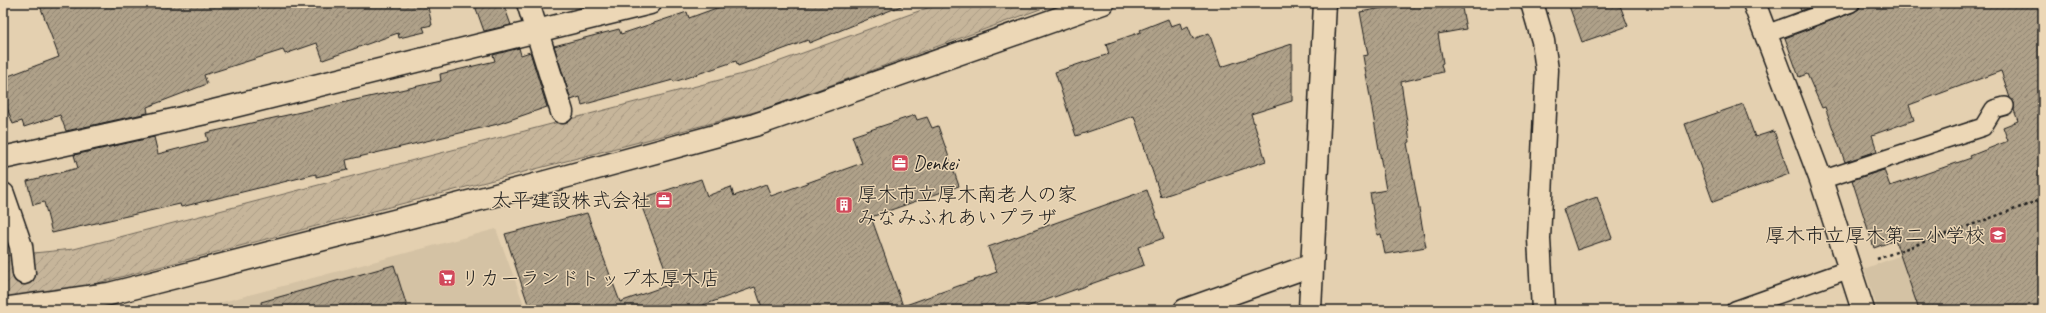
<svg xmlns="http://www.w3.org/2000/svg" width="2046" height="313" viewBox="0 0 2046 313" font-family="Caveat,'Klee One',sans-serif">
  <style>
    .built { fill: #d4c2a4 }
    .garden { fill: url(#garden-furrows); stroke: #71685b }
    .building { fill: url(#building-hatch); stroke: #1c1c1c }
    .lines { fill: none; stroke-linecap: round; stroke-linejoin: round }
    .service-casing { stroke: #1c1c1c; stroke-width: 20 }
    .minor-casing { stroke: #1c1c1c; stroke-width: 25 }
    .tertiary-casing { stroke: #1c1c1c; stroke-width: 25 }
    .path { stroke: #1c1c1c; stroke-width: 2.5; stroke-dasharray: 3 3; stroke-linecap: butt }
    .service { stroke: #ecd7b6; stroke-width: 17 }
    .minor { stroke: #ecd7b6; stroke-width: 22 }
    .tertiary { stroke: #ecd7b6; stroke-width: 22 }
    .labels { text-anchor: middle; stroke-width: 3; stroke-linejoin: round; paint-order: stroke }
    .poi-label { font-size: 20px; fill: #1c1c1c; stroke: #ecd7b6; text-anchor: start }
  </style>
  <defs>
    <pattern id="garden-furrows" width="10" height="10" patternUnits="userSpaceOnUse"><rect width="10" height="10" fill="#c6b59a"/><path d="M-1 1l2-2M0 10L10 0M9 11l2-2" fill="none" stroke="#aa9b84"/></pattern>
    <pattern id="building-hatch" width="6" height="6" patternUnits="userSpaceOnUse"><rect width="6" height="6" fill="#afa189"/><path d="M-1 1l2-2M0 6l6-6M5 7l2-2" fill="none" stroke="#8e826f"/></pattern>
  </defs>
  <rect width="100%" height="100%" fill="#e4d0b0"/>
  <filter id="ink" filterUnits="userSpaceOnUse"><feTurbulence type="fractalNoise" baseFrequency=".025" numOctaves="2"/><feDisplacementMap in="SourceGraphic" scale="8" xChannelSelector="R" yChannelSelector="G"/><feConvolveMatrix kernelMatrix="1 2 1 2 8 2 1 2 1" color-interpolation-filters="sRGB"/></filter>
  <g filter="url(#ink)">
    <!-- built -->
    <path class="built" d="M2043 202V310H1878L1864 269Z
      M496 229 526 310H221L219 303Z"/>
    <!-- garden -->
    <path class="garden" d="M941 3H1057L762 110 86 286 3 298V256L74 249 750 72Z"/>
    <!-- building -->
    <path class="building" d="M39 3H427L432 25 423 27 425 32 399 38 398 33 323 60 317 43 285 54 283 50 204 75 207 84 147 107 148 113 66 131 60 115 24 127 22 121 13 124 3 97V78L59 57Z
      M474 3H503L511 25 484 31Z
      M730 3 906 4 809 43 808 40 738 66 736 61 674 82 673 80 582 105 580 97 571 100 554 46 619 29 621 34 687 12 689 18Z
      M1411 3H1461L1466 29 1438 34 1443 63 1441 64 1443 72 1401 82 1410 142 1407 143 1426 247 1385 254 1381 234 1377 235 1370 193 1386 190 1363 56 1368 55 1360 12Z
      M1568 3H1619L1628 26 1582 42Z
      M1798 3H1822L1801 11Z
      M1861 3H2043V310H1919L1895 240 1874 248 1852 180 1884 170 1890 186 1971 158 1970 156 2008 141 2003 127 2018 121 2014 110V103L2010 98 2001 71 1909 105 1914 120 1872 135 1877 151 1845 162 1825 107 1822 108 1807 74 1799 77 1785 38 1854 12 1859 9Z
      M1168 19 1171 26 1180 23 1182 29 1188 26 1193 39 1209 33 1221 67 1292 44V101L1251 114 1266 161 1161 197 1134 116 1076 136 1055 72 1109 54 1106 44 1141 32 1140 30Z
      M519 48 521 55 530 52 547 107 498 124 346 160 348 170 316 177V174L181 207 180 204 52 233 44 202 33 205 27 181 78 168 74 155 154 137 158 154 208 141 206 133 441 81 440 74 495 61 493 55Z
      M1743 104 1755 137 1774 131 1789 174 1713 202 1685 124Z
      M915 115 917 120 927 117 932 128 938 126 959 186 871 217 903 306 997 272 988 247 1147 190 1164 238 1138 247 1144 265 1018 310H763L755 287 689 310H530L505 234 587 213 620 302 671 284 639 199 701 179 707 196 731 187 734 196 766 184 771 196 862 163 852 136Z
      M1597 197 1612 238 1577 250 1563 209Z
      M394 265 408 310H262L261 302Z"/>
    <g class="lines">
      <defs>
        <path id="service" d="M1766 34 1851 3
          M1821 180 1983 127 1994 109 2005 106
          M1735 310 1850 269"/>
        <path id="minor" d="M528 3 562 112
          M1532 3 1543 41 1547 70 1539 239 1543 310
          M1754 3 1821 180 1863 310
          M3 158 214 111 650 3
          M3 194 21 246 24 273"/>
        <path id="tertiary" d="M3 309 109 294 531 186 755 125 1103 3
          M1185 310 1312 265
          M1310 310 1325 3"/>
      </defs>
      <!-- service casing -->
      <use href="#service" class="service-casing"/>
      <!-- minor casing -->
      <use href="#minor" class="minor-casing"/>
      <!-- tertiary casing -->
      <use href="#tertiary" class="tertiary-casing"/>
      <!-- path -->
      <path class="path" d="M1877 259 2043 199"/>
      <!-- service -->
      <use href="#service" class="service"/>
      <!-- minor -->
      <use href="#minor" class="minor"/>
      <!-- tertiary -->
      <use href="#tertiary" class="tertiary"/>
    </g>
  </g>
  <!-- icons -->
  <defs>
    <symbol id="office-square" viewBox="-11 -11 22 22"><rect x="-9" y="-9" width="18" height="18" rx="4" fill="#d1495b" stroke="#ecd7b6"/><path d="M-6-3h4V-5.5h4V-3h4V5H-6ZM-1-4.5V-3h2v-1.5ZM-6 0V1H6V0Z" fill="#fff"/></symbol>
    <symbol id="building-square" viewBox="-11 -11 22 22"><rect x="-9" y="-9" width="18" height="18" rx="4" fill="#d1495b" stroke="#ecd7b6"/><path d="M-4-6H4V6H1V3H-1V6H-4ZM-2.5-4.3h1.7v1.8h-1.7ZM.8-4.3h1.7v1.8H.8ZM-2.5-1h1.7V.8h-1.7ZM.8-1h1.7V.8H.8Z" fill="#fff"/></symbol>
    <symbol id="school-square" viewBox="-11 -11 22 22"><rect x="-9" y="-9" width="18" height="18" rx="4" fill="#d1495b" stroke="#ecd7b6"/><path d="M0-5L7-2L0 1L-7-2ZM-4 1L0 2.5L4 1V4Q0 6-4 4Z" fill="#fff"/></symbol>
    <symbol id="supermarket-square" viewBox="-11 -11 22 22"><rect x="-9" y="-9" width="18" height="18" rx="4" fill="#d1495b" stroke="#ecd7b6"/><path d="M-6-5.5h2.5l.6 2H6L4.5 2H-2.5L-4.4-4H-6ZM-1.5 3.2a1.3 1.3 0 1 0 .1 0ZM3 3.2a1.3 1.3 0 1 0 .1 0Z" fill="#fff"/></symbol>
  </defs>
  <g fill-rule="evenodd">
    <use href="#office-square" x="890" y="153" width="20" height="20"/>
    <use href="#office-square" x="654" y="190" width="20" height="20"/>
    <use href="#building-square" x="834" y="195" width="20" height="20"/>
    <use href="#school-square" x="1988" y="225" width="20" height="20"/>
    <use href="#supermarket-square" x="437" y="268" width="20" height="20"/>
  </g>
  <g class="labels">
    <!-- poi labels -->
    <g class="poi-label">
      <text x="913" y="170">Denkei</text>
      <text x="857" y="201">厚木市立厚木南老人の家<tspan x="857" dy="23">みなみふれあいプラザ</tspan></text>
      <text x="651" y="207" text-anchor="end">太平建設株式会社</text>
      <text x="1985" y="242" text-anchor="end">厚木市立厚木第二小学校</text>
      <text x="460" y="285">リカーランドトップ本厚木店</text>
    </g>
  </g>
  <!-- margin -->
  <rect width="2046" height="313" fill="none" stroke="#ecd7b6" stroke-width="16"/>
  <rect x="8" y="8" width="2030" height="297" fill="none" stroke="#1c1c1c" stroke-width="1.5" filter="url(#ink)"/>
</svg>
